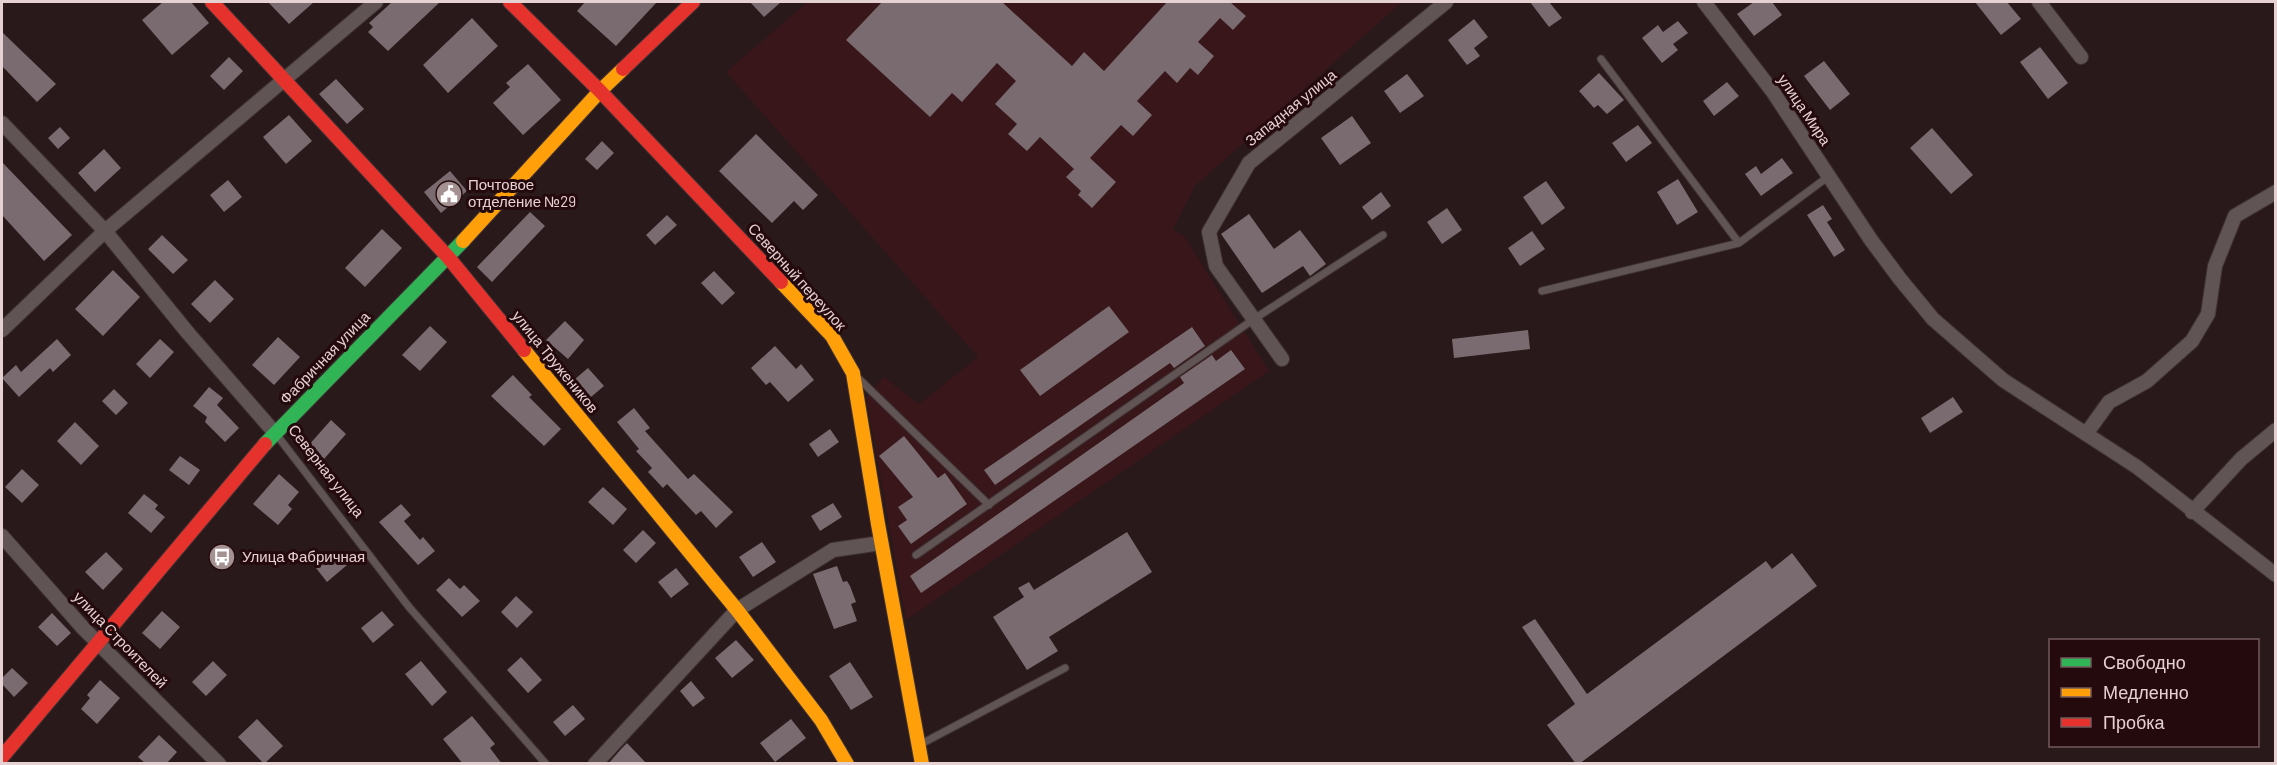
<svg xmlns="http://www.w3.org/2000/svg" width="2277" height="765" viewBox="0 0 2277 765" font-family="Barlow,sans-serif">
  <style>
    .built { fill: #38161a }
    .building { fill: #796b6f }
    .lines { fill: none; stroke-linecap: round; stroke-linejoin: round }
    .lane-casing { stroke: #403334; stroke-width: 9 }
    .street-casing { stroke: #403334; stroke-width: 16 }
    .fast-casing { stroke: #403334; stroke-width: 16 }
    .slow-casing { stroke: #403334; stroke-width: 16 }
    .jam-casing { stroke: #403334; stroke-width: 16 }
    .lane { stroke: #615455; stroke-width: 7 }
    .street { stroke: #615455; stroke-width: 14 }
    .fast { stroke: #30b455; stroke-width: 14 }
    .slow { stroke: #ff9f0a; stroke-width: 14 }
    .jam { stroke: #e5322d; stroke-width: 14 }
    .labels { text-anchor: middle; stroke-width: 6; stroke-linejoin: round; paint-order: stroke }
    .street-label { font-size: 15px; fill: #e6d1d2; stroke: #250a0d }
    .poi-label { font-size: 15px; fill: #e6d1d2; stroke: #250a0d; text-anchor: start }
  </style>
  <rect width="100%" height="100%" fill="#29191b"/>
  <!-- built -->
  <path class="built" d="M804 2H1402L1195 186 1173 229 1185 237 1269 371 906 620 866 397 884 377 919 404 978 357 726 72 805 4Z"/>
  <!-- building -->
  <path class="building" d="M163 2H191L209 23 172 55 142 20Z
    M268 2H314L289 24Z
    M392 2H440L388 51 368 32 373 27 369 23Z
    M585 2H657L616 46 577 11Z
    M750 2H781L764 17Z
    M882 2H1002L1072 66 1084 52 1104 71 1167 2H1230L1246 16 1233 30 1220 18 1198 42 1214 56 1198 75 1190 68 1177 83 1165 71 1137 101 1152 115 1133 136 1121 125 1090 158 1116 182 1092 208 1078 195 1081 191 1066 177 1074 169 1040 137 1027 151 1008 134 1017 124 995 104 1016 81 997 63 962 102 952 93 930 117 846 40Z
    M1530 2H1549L1562 18 1549 27Z
    M1754 2H1772L1782 15 1754 36 1737 14Z
    M1975 2H2007L2021 19 2001 35Z
    M472 18 498 46 448 93 423 65Z
    M1474 19 1488 37 1474 48 1480 56 1467 65 1448 40Z
    M1678 21 1688 33 1673 44 1678 50 1662 63 1642 38 1658 25 1663 32Z
    M2 32 56 84 37 102 2 66Z
    M2040 47 2068 83 2048 99 2020 62Z
    M229 57 243 71 224 90 210 76Z
    M1824 61 1850 94 1830 110 1804 76Z
    M528 64 561 100 523 135 493 103 510 87 506 83Z
    M1599 73 1624 100 1607 114 1598 105 1594 108 1579 91Z
    M1407 74 1424 96 1400 113 1384 91Z
    M336 79 364 109 347 124 319 94Z
    M1727 82 1739 96 1714 116 1703 101Z
    M289 115 312 141 286 164 263 137Z
    M1352 116 1371 143 1340 165 1321 138Z
    M1638 125 1652 143 1626 162 1612 143Z
    M60 127 70 138 58 149 48 138Z
    M1932 128 1973 175 1951 194 1910 148Z
    M756 134 818 195 803 210 794 201 772 223 719 171Z
    M602 141 614 153 597 170 585 159Z
    M104 149 121 168 95 192 78 173Z
    M1782 158 1793 173 1761 196 1745 174 1756 166 1761 174Z
    M2 162 72 235 44 261 2 215Z
    M450 171 467 191 441 213 424 192Z
    M1678 179 1698 212 1677 225 1657 192Z
    M228 180 242 197 224 212 210 195Z
    M1546 181 1565 208 1542 225 1523 197Z
    M1381 192 1391 206 1372 220 1362 207Z
    M1823 205 1832 219 1827 222 1845 250 1834 257 1807 215Z
    M1447 208 1462 230 1442 244 1427 222Z
    M530 212 545 226 492 282 477 267Z
    M1249 214 1274 249 1300 230 1326 264 1310 276 1303 266 1262 293 1221 234Z
    M667 215 677 225 655 245 646 235Z
    M382 229 402 248 365 287 345 268Z
    M1532 231 1545 249 1520 266 1508 248Z
    M162 235 188 260 173 274 148 249Z
    M113 270 140 297 103 336 75 309Z
    M714 271 735 293 722 305 701 283Z
    M215 280 234 299 210 323 191 304Z
    M1109 306 1129 332 1040 396 1020 370Z
    M565 321 584 340 568 359 546 340Z
    M430 326 447 342 420 371 402 355Z
    M1192 327 1205 346 1174 368 1170 363 995 485 984 470Z
    M1528 330 1530 349 1454 358 1452 339Z
    M278 337 300 357 274 385 252 365Z
    M57 339 71 355 53 372 50 368 19 397 2 378 16 365 21 372Z
    M160 339 174 352 150 378 136 364Z
    M775 346 796 369 801 364 814 380 788 402 770 382 766 385 751 368Z
    M1231 350 1245 369 921 593 910 576 1184 383 1180 377 1212 355 1216 361Z
    M588 368 604 386 591 397 575 379Z
    M513 375 532 395 529 397 561 429 544 446 491 396Z
    M209 387 223 398 217 405 239 428 225 442 205 422 207 417 193 406Z
    M114 389 128 403 116 415 102 401Z
    M1953 397 1963 412 1930 433 1921 418Z
    M634 408 650 428 645 431 688 479 694 474 733 512 716 528 701 511 696 515 667 484 663 488 648 472 652 468 636 451 639 449 617 422Z
    M331 420 346 434 324 459 308 446Z
    M75 422 99 446 81 465 57 441Z
    M830 429 839 442 818 457 809 444Z
    M904 436 938 478 945 473 967 504 911 544 898 526 907 520 898 507 913 497 879 456Z
    M180 456 200 470 189 485 169 470Z
    M22 469 39 485 22 503 5 487Z
    M279 474 299 492 288 505 292 509 278 525 253 504Z
    M603 487 627 509 613 525 588 502Z
    M144 494 158 505 155 509 165 517 151 533 128 513Z
    M833 503 842 517 820 531 811 516Z
    M401 504 411 515 404 521 420 540 423 537 435 551 418 565 379 522Z
    M643 530 656 543 636 563 623 550Z
    M1127 532 1152 572 1049 637 1058 651 1027 670 993 617 1024 597 1018 588 1029 582 1034 590Z
    M762 542 776 562 753 577 739 557Z
    M336 551 347 565 327 582 316 568Z
    M106 552 123 569 103 590 85 572Z
    M1792 553 1817 586 1579 764H1576L1547 725 1575 704 1522 627 1535 619 1587 694 1766 561 1772 569Z
    M837 566 843 582 847 581 850 586 856 602 851 604 857 621 834 629 813 574Z
    M676 568 689 584 671 598 658 582Z
    M449 578 460 589 464 585 480 601 462 617 436 590Z
    M516 596 533 612 517 628 501 612Z
    M162 611 180 627 160 649 142 633Z
    M382 611 394 625 373 643 361 628Z
    M52 613 71 633 57 646 38 627Z
    M736 640 754 660 732 678 715 658Z
    M521 657 542 680 528 693 507 670Z
    M213 661 227 675 206 696 192 682Z
    M421 661 447 692 432 706 405 674Z
    M850 662 873 697 851 710 829 676Z
    M12 668 28 683 14 697 2 684V678Z
    M100 680 120 698 97 724 81 709 90 698 87 695Z
    M691 681 705 698 693 707 680 691Z
    M573 705 585 719 565 736 553 722Z
    M472 716 495 744 490 748 502 764H463L443 739Z
    M257 719 283 746 264 764 238 737Z
    M791 719 806 738 775 762 760 743Z
    M159 735 177 752 166 764H146L138 757Z
    M627 743 647 764H608L622 748Z"/>
  <g class="lines">
    <defs>
      <path id="lane" d="M1601 59 1739 243
        M1542 291 1739 243 1829 176
        M859 379 989 505
        M276 434 409 607 546 764
        M916 555 1254 319 1383 235
        M921 744 1065 668"/>
      <path id="street" d="M1704 2 1773 92 1871 240 1900 279 1933 319 2003 380 2137 467 2276 575
        M2039 2 2081 57
        M2 123 105 231 188 333 275 433
        M2 330 105 231 376 2
        M1282 359 1216 266 1209 232 1249 163 1446 2
        M2086 434 2109 402 2147 381 2192 341 2208 314 2215 266 2235 216 2276 192
        M2192 512 2241 459 2276 430
        M2 536 83 628 219 764
        M595 764 737 610 833 550 881 543"/>
      <path id="fast" d="M265 444 463 241"/>
      <path id="slow" d="M463 241 600 91 623 69
        M781 282 832 336 853 373 878 524 922 764
        M524 350 737 610 821 720 847 764"/>
      <path id="jam" d="M212 2 448 257 524 350
        M510 2 600 91 781 282
        M623 69 693 2
        M2 757 265 444"/>
    </defs>
    <!-- lane casing -->
    <use href="#lane" class="lane-casing"/>
    <!-- street casing -->
    <use href="#street" class="street-casing"/>
    <!-- fast casing -->
    <use href="#fast" class="fast-casing"/>
    <!-- slow casing -->
    <use href="#slow" class="slow-casing"/>
    <!-- jam casing -->
    <use href="#jam" class="jam-casing"/>
    <!-- lane -->
    <use href="#lane" class="lane"/>
    <!-- street -->
    <use href="#street" class="street"/>
    <!-- fast -->
    <use href="#fast" class="fast"/>
    <!-- slow -->
    <use href="#slow" class="slow"/>
    <!-- jam -->
    <use href="#jam" class="jam"/>
  </g>
  <!-- icons -->
  <defs>
    <symbol id="civic-disc" viewBox="-11 -11 22 22"><circle r="9.5" fill="#a49192" stroke="#250a0d"/><path d="M-.6-6.5H3V-4.5H.6V-3L4-1V1h2V6H-6V1h2V-1L-.6-3ZM-1.2 2.5V6h2.4V2.5Z" fill="#fff"/></symbol>
    <symbol id="bus-disc" viewBox="-11 -11 22 22"><circle r="9.5" fill="#a49192" stroke="#250a0d"/><path d="M-5-6H5V4H4V6H2V4H-2V6H-4V4H-5ZM-3.5-4V0h7V-4ZM-3.5 1.2v1.5H-2V1.2ZM2 1.2v1.5H3.5V1.2Z" fill="#fff"/></symbol>
  </defs>
  <g fill-rule="evenodd">
    <use href="#civic-disc" x="434" y="179" width="30" height="30"/>
    <use href="#bus-disc" x="207" y="542" width="30" height="30"/>
  </g>
  <g class="labels">
    <!-- street labels -->
    <g class="street-label">
      <text transform="translate(1291 108) rotate(-39)" y="5">Западная улица</text>
      <text transform="translate(1804 110) rotate(56)" y="5">улица Мира</text>
      <text transform="translate(797 277) rotate(48)" y="5">Северный переулок</text>
      <text transform="translate(325 358) rotate(-46)" y="5">Фабричная улица</text>
      <text transform="translate(555 362) rotate(51)" y="5">улица Тружеников</text>
      <text transform="translate(326 471) rotate(52)" y="5">Северная улица</text>
      <text transform="translate(120 640) rotate(46)" y="5">улица Строителей</text>
    </g>
    <!-- poi labels -->
    <g class="poi-label">
      <text x="468" y="190">Почтовое<tspan x="468" dy="17">отделение №29</tspan></text>
      <text x="242" y="562">Улица Фабричная</text>
    </g>
  </g>
  <!-- border -->
  <rect width="2277" height="765" fill="none" stroke="#e6d1d2" stroke-width="6"/>
  <!-- legend -->
  <rect x="2049" y="639" width="210" height="108" fill="#250a0d" stroke="#725a5c" stroke-width="1.5"/>
  <rect x="2061" y="658" width="30" height="9" fill="#30b455" stroke="#725a5c" stroke-width="1.5"/>
  <text x="2103" y="669" font-size="18" fill="#e6d1d2">Свободно</text>
  <rect x="2061" y="688" width="30" height="9" fill="#ff9f0a" stroke="#725a5c" stroke-width="1.5"/>
  <text x="2103" y="699" font-size="18" fill="#e6d1d2">Медленно</text>
  <rect x="2061" y="718" width="30" height="9" fill="#e5322d" stroke="#725a5c" stroke-width="1.5"/>
  <text x="2103" y="729" font-size="18" fill="#e6d1d2">Пробка</text>
</svg>
